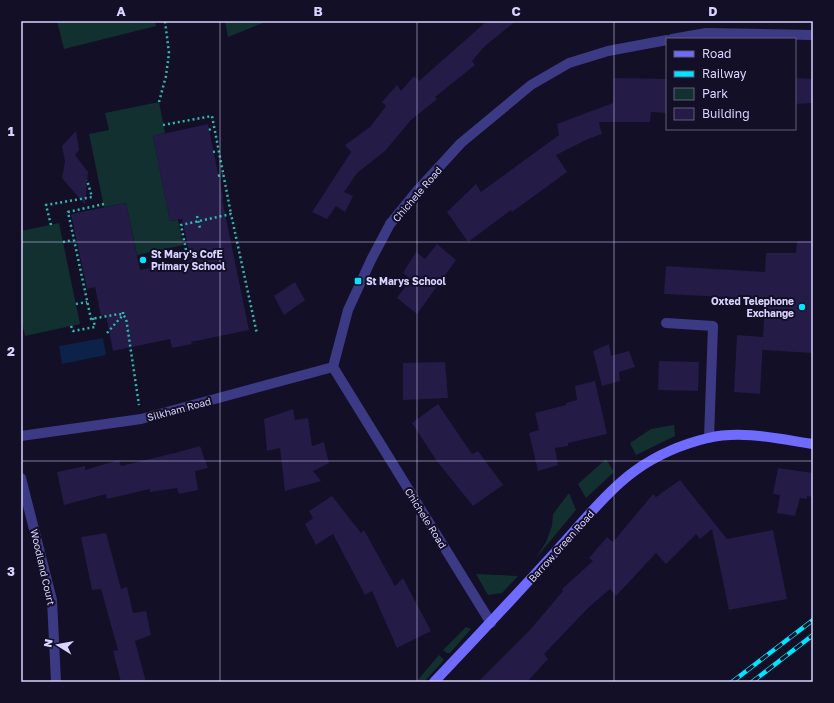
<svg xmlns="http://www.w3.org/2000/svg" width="834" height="703" viewBox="0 0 834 703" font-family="'Golos Text',sans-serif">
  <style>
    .green { fill: #12302f }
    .water { fill: #0c2248 }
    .building { fill: #241b47 }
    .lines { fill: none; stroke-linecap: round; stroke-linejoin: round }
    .path { stroke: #2fb8b0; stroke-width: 2.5; stroke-dasharray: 2 3; stroke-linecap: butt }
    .street { stroke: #3d3a85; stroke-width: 10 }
    .secondary { stroke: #6f6bff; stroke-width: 10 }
    .rail-casing { stroke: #00e5ff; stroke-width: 4.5 }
    .rail { stroke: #130f26; stroke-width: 3; stroke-dasharray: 9; stroke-linecap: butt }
    .grid { fill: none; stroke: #d9d4ff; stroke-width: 1; stroke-opacity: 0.55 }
    .poi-dot { fill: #00e5ff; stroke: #130f26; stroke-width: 1.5 }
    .labels { text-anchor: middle; stroke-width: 4; stroke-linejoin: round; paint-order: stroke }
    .street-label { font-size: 10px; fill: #d9d4ff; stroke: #130f26 }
    .poi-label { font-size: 10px; font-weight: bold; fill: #d9d4ff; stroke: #130f26; text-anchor: start }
    .neatline { fill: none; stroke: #d9d4ff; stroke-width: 1.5 }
    .grid-label { font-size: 13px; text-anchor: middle; font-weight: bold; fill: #d9d4ff }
  </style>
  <rect width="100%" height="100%" fill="#130f26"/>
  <!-- green -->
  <path class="green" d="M57 21H155L156 26 64 49Z
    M225 21H268L228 37Z
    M159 102 165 133 153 136 170 221 178 220 183 245 137 255 126 203 104 207 89 134 109 130 105 113Z
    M59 223 80 324 25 336 21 318V231Z
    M674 425 675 436 636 455 630 443 651 429Z
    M606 459 614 472 586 498 578 484Z
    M569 493 576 510 536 558 546 542 552 526 553 514Z
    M476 574 518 576 502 593 488 595Z
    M466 627 471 629 450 653H447L443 650Z
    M439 655 444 660 424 682H416Z"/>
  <!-- water -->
  <path class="water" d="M103 338 106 355 62 364 59 346Z"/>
  <!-- building -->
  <path class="building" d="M487 21H516L485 46 472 61 475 65 435 97 437 99 411 120 385 151 357 173 344 192 353 196 345 212 336 206 327 219 312 212 351 152 345 145 370 127 386 106 382 102 397 85 401 91 414 76 419 81Z
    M614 78 667 79V113L651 112 650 122H599L602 134 588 139 556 155 567 172 512 212 511 210 468 242 447 212 476 184 481 192 559 135 557 124 613 103Z
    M795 78 813 79V103L795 104Z
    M208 124 223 198 222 199 249 330 191 342 192 344 172 348 170 339 113 351 106 315 101 316 95 287 87 289 71 214 126 203 140 270 191 260 182 219 170 221 153 136Z
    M76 131 79 150 75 155 88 172 85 205 62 178 65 162 62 146Z
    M797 241H813V353L763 350V342L760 394 734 392 737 335 763 337 765 299 664 294 666 266 765 272 766 253H796Z
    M437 244 456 260 417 314 397 298 411 279 403 273 416 252 425 259Z
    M295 282 305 300 284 315 274 296Z
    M609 344 611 356 629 351 635 367 619 372 620 381 602 386 593 351Z
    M659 361 699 362 698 391 658 390Z
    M445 362 448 398 403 400V363Z
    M595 381 607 434 568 443V446L555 448 558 465 538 471 529 433 539 430 535 413 566 405V403L577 400 575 386Z
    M438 404 472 454 478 451 503 485 473 506 436 460 412 423Z
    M293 409 295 420 308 418 312 446 324 442 329 463 313 471 321 481 285 491 280 448 267 451 264 419Z
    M200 446 208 468 195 471 198 490 179 494 177 488 150 492V489L107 499 106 494 64 505 57 472 85 466V470L119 460 121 466 175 453Z
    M778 468 813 473V497L807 496V499L800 498 795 516 777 513 780 495 773 494Z
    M680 480 727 539 773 530 787 599 729 610 712 529 700 539 696 534 666 564 656 553 616 596 610 589 589 607 544 654 548 659 527 682H478L529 631 563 591 562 589 593 561 589 558 607 537 613 542 653 494 656 497Z
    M332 496 361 533 364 530 395 586 403 578 431 631 397 648 372 591 365 595 333 534 316 545 305 524 313 518 309 511Z
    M106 533 121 589 127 587 133 613 146 611 151 635 135 641 146 682H121L113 651 118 650 101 589 92 590 81 537Z"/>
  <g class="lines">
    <!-- path -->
    <path class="path" d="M159 102 166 76 169 53 165 21
      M163 125 212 116 231 214
      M209 130 213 128
      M213 152 218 151
      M218 176 223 174
      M104 204 68 212 91 319 119 314 123 315 126 318 139 405
      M197 216 200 228
      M51 225 46 205 92 197 87 180
      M63 242 73 240
      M186 250 181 225 231 214 257 334
      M76 304 87 302
      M71 326 73 331 95 327 93 318
      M107 333 123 315V311"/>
    <!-- street -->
    <path class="street" d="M672 39 706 33 813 35
      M666 323 713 326 709 438
      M21 436 141 419 333 367
      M21 478 52 600 56 682
      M491 623 333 367 348 310 371 260 390 224 417 191 461 143 531 85 569 63 608 51 667 40"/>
    <!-- secondary -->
    <path class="secondary" d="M434 682C476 638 517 594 558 549 581 524 609 489 636 470 657 455 683 444 708 438 742 430 779 439 813 444"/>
    <defs>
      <path id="rail" d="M732 682 813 620
        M752 682 813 635"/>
    </defs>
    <!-- rail casing -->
    <use href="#rail" class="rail-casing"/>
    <!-- rail -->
    <use href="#rail" class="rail"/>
  </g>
  <!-- grid -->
  <path class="grid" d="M220 21V682M417 21V682M614 21V682M21 242H813M21 461H813"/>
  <!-- markers -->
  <g class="poi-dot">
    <circle cx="143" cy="260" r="4"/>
    <rect x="354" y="277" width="8" height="8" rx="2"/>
    <circle cx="802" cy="307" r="4"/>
  </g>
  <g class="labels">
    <!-- street labels -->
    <g class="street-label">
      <text transform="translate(417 194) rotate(-49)" y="4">Chichele Road</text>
      <text transform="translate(179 409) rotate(-15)" y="4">Silkham Road</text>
      <text transform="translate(426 518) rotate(58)" y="4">Chichele Road</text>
      <text transform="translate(561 546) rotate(-48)" y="4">Barrow Green Road</text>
      <text transform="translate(43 567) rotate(77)" y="4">Woodland Court</text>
    </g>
    <!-- poi labels -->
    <g class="poi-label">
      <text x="151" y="258">St Mary's CofE<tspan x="151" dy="12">Primary School</tspan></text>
      <text x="366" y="285">St Marys School</text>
      <text x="794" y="305" text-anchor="end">Oxted Telephone<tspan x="794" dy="12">Exchange</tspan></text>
    </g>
  </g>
  <!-- border -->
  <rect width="834" height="703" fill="none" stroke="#130f26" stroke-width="44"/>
  <!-- legend -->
  <rect x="666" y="38" width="130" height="92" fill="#130f26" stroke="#625e7d"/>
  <rect x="674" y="51" width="20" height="6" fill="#6f6bff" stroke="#625e7d"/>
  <text x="702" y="58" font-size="12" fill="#d9d4ff">Road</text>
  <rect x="674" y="71" width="20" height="6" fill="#00e5ff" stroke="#625e7d"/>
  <text x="702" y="78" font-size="12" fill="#d9d4ff">Railway</text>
  <rect x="674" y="88" width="20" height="12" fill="#12302f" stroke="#625e7d"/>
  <text x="702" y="98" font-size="12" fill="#d9d4ff">Park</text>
  <rect x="674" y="108" width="20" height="12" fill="#241b47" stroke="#625e7d"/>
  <text x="702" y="118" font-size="12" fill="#d9d4ff">Building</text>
  <!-- north arrow -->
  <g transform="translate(58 645) rotate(281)" stroke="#130f26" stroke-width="3" paint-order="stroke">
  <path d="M0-3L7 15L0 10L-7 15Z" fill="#d9d4ff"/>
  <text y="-6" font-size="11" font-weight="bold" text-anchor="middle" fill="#d9d4ff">N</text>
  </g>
  <rect x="22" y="22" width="790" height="659" class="neatline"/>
  <g class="grid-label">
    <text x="121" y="16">A</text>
    <text x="318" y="16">B</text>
    <text x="516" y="16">C</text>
    <text x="713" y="16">D</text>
    <text x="11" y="136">1</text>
    <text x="11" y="356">2</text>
    <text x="11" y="576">3</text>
  </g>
</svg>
